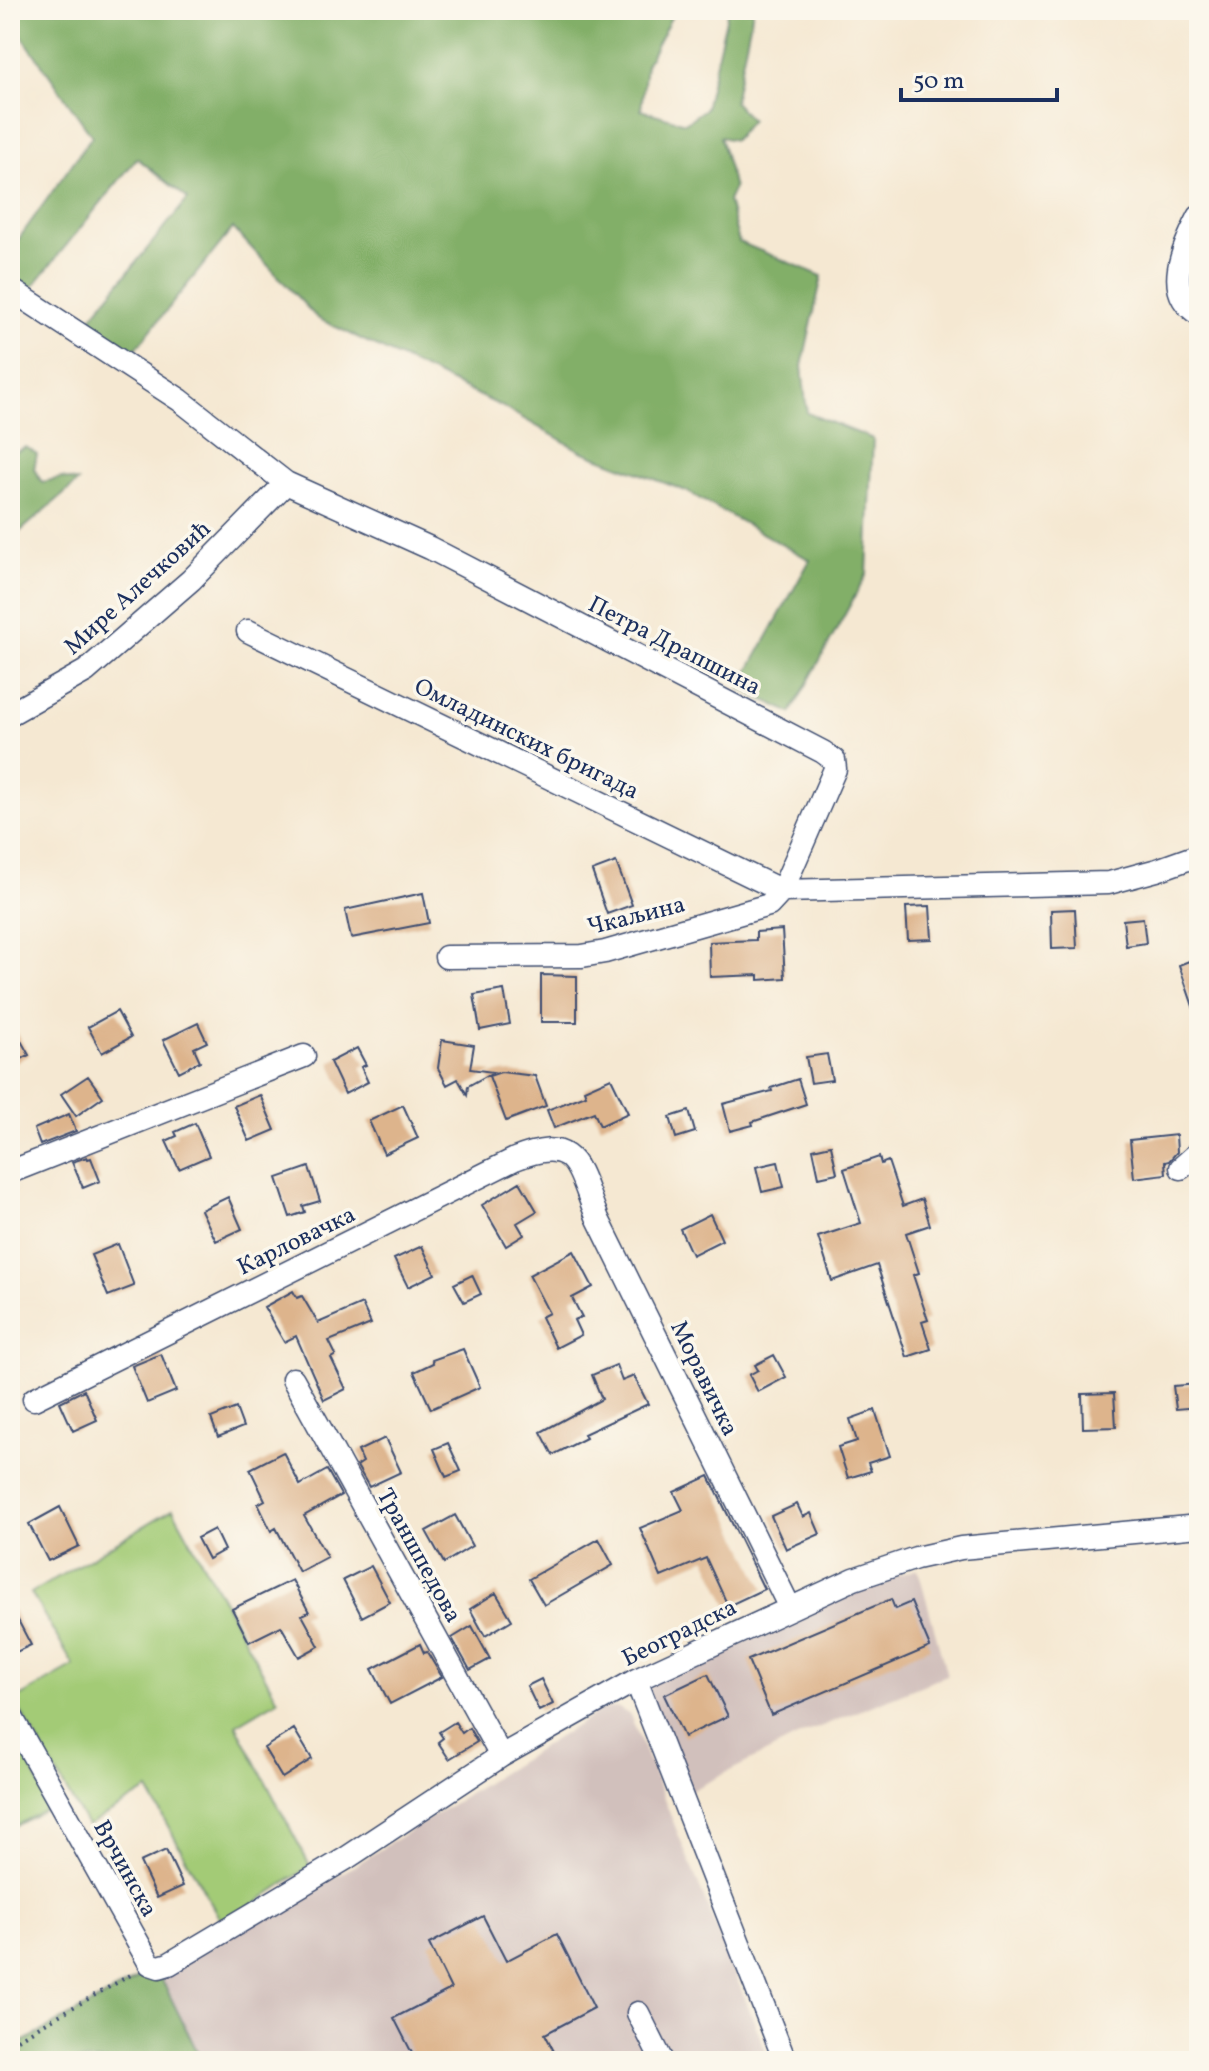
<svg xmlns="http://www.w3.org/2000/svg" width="1209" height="2071" viewBox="0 0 1209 2071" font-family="Vollkorn,serif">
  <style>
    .industrial { fill: #d1c0bc }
    .green { fill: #a3cb76; stroke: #5f7d6a; stroke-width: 2 }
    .forest { fill: #82af67; stroke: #4e6f62; stroke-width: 2 }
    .building { fill: #ddb48c }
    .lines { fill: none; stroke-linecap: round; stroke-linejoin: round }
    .minor-casing { stroke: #3c4b6f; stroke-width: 25 }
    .path { stroke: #3c4b6f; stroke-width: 4; stroke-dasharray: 2 6; stroke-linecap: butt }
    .minor { stroke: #fff; stroke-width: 22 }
    .labels { text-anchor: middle; stroke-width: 7; stroke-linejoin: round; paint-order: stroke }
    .street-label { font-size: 24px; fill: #1b2f5e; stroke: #fbf7ec }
  </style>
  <rect width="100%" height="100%" fill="#fbf7ec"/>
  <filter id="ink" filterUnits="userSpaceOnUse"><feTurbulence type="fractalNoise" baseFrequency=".0125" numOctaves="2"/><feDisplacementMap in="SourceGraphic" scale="16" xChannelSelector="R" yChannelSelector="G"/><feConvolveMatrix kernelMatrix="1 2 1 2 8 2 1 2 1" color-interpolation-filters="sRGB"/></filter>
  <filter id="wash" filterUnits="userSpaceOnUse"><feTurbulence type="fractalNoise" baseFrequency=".006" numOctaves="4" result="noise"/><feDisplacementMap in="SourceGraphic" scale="32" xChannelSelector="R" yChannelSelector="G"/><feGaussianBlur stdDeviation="1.8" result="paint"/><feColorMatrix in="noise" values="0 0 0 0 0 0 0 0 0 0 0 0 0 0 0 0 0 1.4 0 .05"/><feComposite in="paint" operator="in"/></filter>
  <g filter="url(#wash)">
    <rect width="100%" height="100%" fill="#f5e8d2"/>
    <!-- industrial -->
    <path class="industrial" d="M918 1569 947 1675 805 1733 686 1793 649 1692 652 1682 853 1589Z
      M617 1707 630 1715 770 2061H202L160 1976 351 1868 603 1709Z"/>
    <!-- green -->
    <path class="green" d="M173 1509 278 1700 236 1725 310 1866 223 1925 148 1790 87 1826 14 1700 74 1666 31 1593Z
      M22 1748 50 1807 10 1829V1755Z"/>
    <!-- forest -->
    <path class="forest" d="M10 10H675L646 65 641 110 685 123 705 109 728 10H753L734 102 751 120 734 140 720 137 734 188 728 201 739 242 822 276 802 366 807 413 873 439 867 574 791 713 739 688 810 560 686 491 581 451 501 406 317 318 233 228 126 361 79 332 188 199 137 158 26 295 10 282V251L92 136 10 19Z
      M26 447 37 454 34 469 42 482 62 478 78 482 10 540V454Z
      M151 1971 160 1976 202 2061H10V2049Z"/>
    <g id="blocks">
      <!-- building -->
      <path class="building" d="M616 862 632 905 607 914 592 871Z
        M423 893 429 923 351 938 345 910Z
        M930 906 932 939 908 940 906 907Z
        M1075 909 1077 948 1052 949 1051 910Z
        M1143 918 1146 943 1126 946 1123 920Z
        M782 930 785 978 759 980V975L710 977 709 942 756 940V932Z
        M1199 957V1015H1196L1179 965Z
        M541 975 577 976V1022H541Z
        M504 990 510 1024 480 1030 474 995Z
        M117 1011 131 1037 102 1053 88 1027Z
        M10 1021 29 1055 10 1065Z
        M198 1023 207 1042 194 1048 200 1061 179 1072 163 1040Z
        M442 1040 474 1045 470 1069 493 1072 468 1086 467 1095 458 1079 447 1085 438 1068Z
        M357 1048 366 1065 361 1067 368 1082 345 1094 330 1062Z
        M827 1054 832 1080 811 1083 806 1057Z
        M501 1072 535 1076 546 1106 506 1121 489 1076Z
        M88 1076 103 1097 76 1116 61 1094Z
        M611 1078 628 1113 600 1126 594 1112 554 1128 547 1110 586 1095 584 1090Z
        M798 1079 806 1104 752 1122 753 1125 730 1131 723 1104 772 1091 771 1088Z
        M260 1095 275 1130 249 1141 234 1106Z
        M403 1105 418 1138 384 1154 369 1121Z
        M689 1111 695 1132 676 1138 670 1117Z
        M69 1114 76 1131 40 1145 34 1129Z
        M195 1123 209 1156 179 1169 166 1141 177 1136 175 1132Z
        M1176 1135 1177 1152 1169 1161 1165 1162 1166 1174 1134 1178 1130 1140Z
        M831 1145 837 1173 819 1177 813 1149Z
        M87 1157 88 1159 91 1158 100 1181 83 1188 72 1162Z
        M879 1157 881 1164 888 1161 903 1206 922 1199 930 1225 906 1233 919 1273 913 1275 928 1320 922 1322 931 1349 907 1357 877 1265 832 1281 818 1237 861 1223 844 1169Z
        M778 1162 784 1187 762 1192 756 1167Z
        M309 1167 320 1201 303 1206 305 1212 290 1217 277 1178Z
        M520 1182 537 1211 517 1223 524 1235 506 1246 482 1205Z
        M228 1197 242 1229 216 1241 201 1210Z
        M710 1214 722 1240 692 1255 680 1229Z
        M118 1244 134 1286 108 1296 91 1255Z
        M422 1246 435 1274 408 1287 394 1259Z
        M574 1251 593 1287 572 1298 582 1317 574 1320 581 1335 556 1348 541 1317 549 1313 529 1275Z
        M472 1275 481 1294 464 1302 454 1284Z
        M293 1291 297 1298 302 1296 318 1323 362 1304 371 1324 329 1341 336 1355 331 1358 346 1389 324 1400 296 1336 284 1342 264 1307Z
        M463 1349 480 1387 431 1409 414 1372 433 1363 432 1360Z
        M161 1354 176 1391 147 1403 132 1366Z
        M774 1355 786 1377 758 1392 749 1375 758 1370 755 1365Z
        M616 1365 622 1381 634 1376 648 1404 584 1434 586 1438 553 1455 541 1432 602 1399 592 1375Z
        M1199 1384V1407L1176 1409 1173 1386Z
        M84 1390 97 1420 73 1431 60 1402Z
        M1114 1393 1116 1427 1083 1428 1082 1394Z
        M236 1408 243 1427 218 1437 211 1418Z
        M875 1410 890 1456 868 1463 871 1471 848 1478 838 1447 857 1441 850 1419Z
        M385 1438 401 1472 369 1487 357 1466 363 1462 358 1451Z
        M448 1443 461 1471 446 1477 434 1449Z
        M283 1452 300 1485 327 1470 341 1495 304 1516 327 1557 299 1572 276 1528 271 1531 258 1504 265 1500 250 1469Z
        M709 1476 764 1589 728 1606 706 1558 661 1577 640 1528 683 1510 674 1492Z
        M797 1504 803 1517 811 1513 820 1534 786 1549 771 1516Z
        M60 1507 79 1546 48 1561 29 1524Z
        M455 1515 472 1546 444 1563 426 1531Z
        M214 1529 224 1550 208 1559 197 1538Z
        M599 1539 613 1565 544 1605 529 1579Z
        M371 1566 390 1602 362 1617 343 1580Z
        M292 1580 309 1612 302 1615 319 1646 299 1657 281 1626 249 1642 232 1609Z
        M496 1593 512 1620 485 1636 470 1609Z
        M891 1599 895 1609 911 1602 930 1647 771 1715 748 1660Z
        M10 1605 31 1645 10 1655Z
        M472 1626 490 1659 470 1670 452 1638Z
        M420 1644 424 1653 427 1652 442 1677 390 1704 372 1669Z
        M708 1674 728 1716 684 1737 664 1695Z
        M541 1679 553 1704 539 1711 527 1686Z
        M455 1722 462 1733 469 1728 477 1742 449 1759 438 1742 443 1738 439 1732Z
        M294 1729 312 1759 282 1778 264 1748Z
        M166 1850 183 1886 157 1898 140 1862Z
        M483 1916 506 1961 557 1934 594 2008 545 2034 559 2061H416L394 2018 451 1989 429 1944Z"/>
    </g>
  </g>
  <g filter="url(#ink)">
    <use href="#blocks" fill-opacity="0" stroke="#3c4b6f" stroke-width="2"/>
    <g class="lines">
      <defs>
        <path id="minor" d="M1199 217C1184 246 1161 292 1199 314
          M10 289 180 400 286 483 430 548 823 752 834 760 835 769 782 891 769 905 605 952 582 956 446 957
          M248 631 782 891 1109 883 1157 870 1199 855
          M10 714 86 671 191 580 286 483
          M1181 1168 1199 1152
          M10 1172 304 1056
          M293 1379 501 1756
          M34 1399 515 1159C578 1133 577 1169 598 1219L790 1608
          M636 1680 785 2061
          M10 1714 150 1964 159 1967 169 1964 345 1859 501 1756 636 1680 854 1579 916 1558 961 1548 1199 1526
          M638 2013 662 2061"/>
      </defs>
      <!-- minor casing -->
      <use href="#minor" class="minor-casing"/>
      <!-- path -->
      <path class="path" d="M10 2043 134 1973"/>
      <!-- minor -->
      <use href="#minor" class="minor"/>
    </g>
  </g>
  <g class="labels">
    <!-- street labels -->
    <g class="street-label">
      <text transform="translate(137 587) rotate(-42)" y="8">Мире Алечковић</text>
      <text transform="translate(675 645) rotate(27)" y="8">Петра Драпшина</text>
      <text transform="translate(527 738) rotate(26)" y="8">Омладинских бригада</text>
      <text transform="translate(636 915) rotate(-14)" y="8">Чкаљина</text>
      <text transform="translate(296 1240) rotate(-26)" y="8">Карловачка</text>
      <text transform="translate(705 1378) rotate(64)" y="8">Моравичка</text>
      <text transform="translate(420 1555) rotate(61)" y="8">Траншпедова</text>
      <text transform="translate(679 1632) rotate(-26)" y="8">Београдска</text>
      <text transform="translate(126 1868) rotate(61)" y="8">Врчинска</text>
    </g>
  </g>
  <!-- margin -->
  <rect width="1209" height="2071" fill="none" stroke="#fbf7ec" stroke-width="40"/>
  <!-- scale -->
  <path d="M901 88v12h156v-12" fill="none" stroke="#1b2f5e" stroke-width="4"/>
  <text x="913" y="88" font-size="24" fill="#1b2f5e" stroke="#fbf7ec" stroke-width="6" paint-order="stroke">50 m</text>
</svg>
